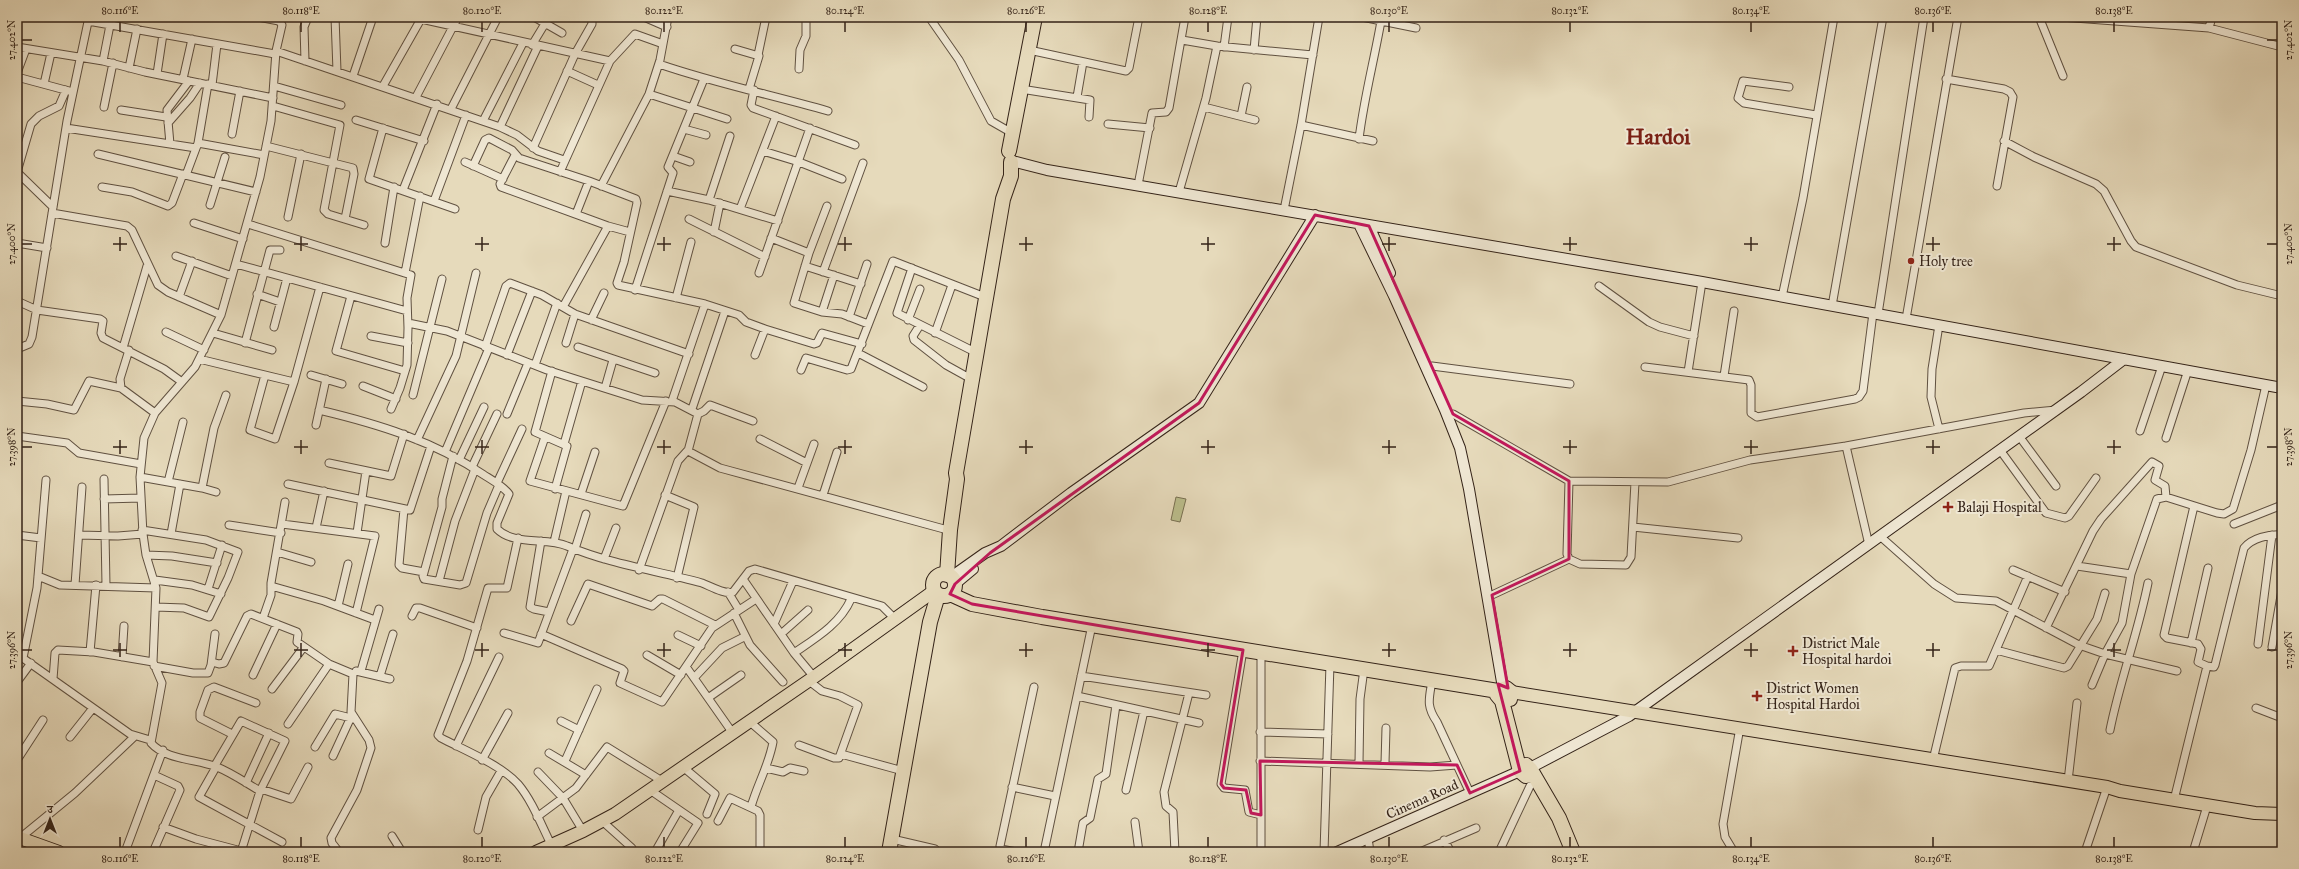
<svg xmlns="http://www.w3.org/2000/svg" width="2299" height="869" viewBox="0 0 2299 869" font-family="'IM FELL Great Primer','Noto Serif Devanagari',serif">
  <style>
    .green { fill: #bbbe8c; stroke: #787052 }
    .lines { fill: none; stroke-linecap: round; stroke-linejoin: round }
    .street-casing { stroke: #605141; stroke-width: 9 }
    .secondary-casing { stroke: #342318; stroke-width: 12 }
    .primary-casing { stroke: #342318; stroke-width: 14 }
    .highway-casing { stroke: #342318; stroke-width: 16 }
    .street { stroke: #efe7d3; stroke-width: 7 }
    .secondary { stroke: #efe7d3; stroke-width: 10 }
    .primary { stroke: #e6dabb; stroke-width: 12 }
    .highway { stroke: #e6dabb; stroke-width: 14 }
    .marked { fill: none; stroke: #c2185b; stroke-width: 3; stroke-linejoin: round }
    .ticks { fill: none; stroke: #342318; stroke-width: 1.5 }
    .poi-dot { fill: #8f2418; stroke: #efe7d3; stroke-width: 1.5 }
    .labels { text-anchor: middle; stroke-width: 4; stroke-linejoin: round; paint-order: stroke }
    .poi-label { font-size: 14px; fill: #342318; stroke: #efe7d3; text-anchor: start }
    .street-label { font-size: 14px; fill: #342318; stroke: #efe7d3 }
    .town-label { font-size: 22px; font-weight: bold; fill: #7a1f14; stroke: #efe7d3 }
    .neatline { fill: none; stroke: #342318; stroke-width: 1.5 }
    .ticks-label { font-size: 10px; text-anchor: middle; fill: #342318 }
  </style>
  <rect width="100%" height="100%" fill="#e6dabb"/>
  <filter id="stains"><feTurbulence type="fractalNoise" baseFrequency=".005" numOctaves="4"/><feColorMatrix values="0 0 0 0 .2 0 0 0 0 .09 0 0 0 0 .02 0 0 0 .5 -.17"/></filter>
  <radialGradient id="worn" r=".72"><stop offset=".6" stop-color="#630" stop-opacity="0"/><stop offset="1" stop-color="#630" stop-opacity=".3"/></radialGradient>
  <!-- green -->
  <path class="green" d="M1176 497 1186 499 1180 522 1171 520Z"/>
  <g class="lines">
    <defs>
      <path id="street" d="M258 17 279 21 282 25 276 51 271 121 260 177 221 315 195 367 155 413 144 438 140 477 143 534 146 555 156 588 153 662 162 683 151 743C166 760 196 759 217 767 232 773 246 783 260 791
        M335 17 337 71
        M412 17 610 61
        M534 17 562 33
        M644 17 667 27
        M929 17 959 60 991 121 1012 133
        M1362 17 1416 28
        M2039 17 2063 76
        M2061 17 2209 28 2282 47
        M88 21 275 54
        M2209 28 2212 17
        M1182 40 1217 46 1313 55
        M532 45 549 17
        M17 47 103 61 145 72 273 98
        M1224 47 1228 17
        M735 49 759 56 749 89
        M1029 50 1126 71 1129 68 1139 17
        M1254 50 1257 17
        M276 51 500 127 517 135 538 151 564 160
        M758 55 766 17
        M103 61 110 25
        M305 61 304 27 308 17
        M659 64C714 83 772 95 828 111
        M129 68 137 29
        M799 69 800 50 806 36V17
        M567 71 598 85
        M17 73 26 49
        M157 74 163 34
        M353 76 373 17
        M17 77 69 91
        M183 79 192 39
        M1946 79 2004 89 2010 92 2013 97 1997 186
        M44 84 51 53
        M212 85 217 44
        M274 86 341 105
        M383 86 421 19
        M1789 87 1743 81 1738 98 1744 103 1816 115
        M1021 89 1090 100 1089 117
        M754 90 751 105 753 108 855 145
        M649 94 727 119
        M416 97 458 17
        M1077 97 1083 62
        M273 106 340 125 324 210 328 214 364 225
        M104 107 113 63
        M1204 107 1255 120
        M451 109 498 17
        M121 110 166 117
        M1241 116 1247 87
        M356 120 424 141
        M483 121 523 43
        M168 123 190 98 200 83
        M1108 124 1150 128
        M1301 125 1373 141
        M500 127 538 46
        M66 128 196 148
        M383 128 369 179 455 209
        M684 129 706 135
        M232 134 240 91
        M1359 139C1364 98 1374 61 1381 21
        M2004 141 2034 157 2096 184 2104 191 2131 241 2136 247 2237 285 2282 296
        M198 143 264 155
        M170 144 167 110 189 81
        M266 146 353 168 354 174 345 219
        M533 148 575 54 592 24V20L589 17
        M763 151 799 162 842 179
        M98 154 256 192
        M515 155 500 184 501 187 608 226 630 232
        M673 156 690 162
        M465 162 503 179
        M473 166 485 140 489 138 512 150 519 158 589 181 636 199 637 203 624 262 617 283 618 285 705 304 739 315 746 322 765 329 814 344 817 343 822 333 862 344
        M560 172 610 61 635 34 663 44
        M186 175 198 143 208 84
        M1138 185 1152 113 1166 112 1169 108 1185 17
        M601 186 649 94 660 60 668 17
        M102 187 132 192 168 206 172 203 183 174
        M403 190 437 104
        M667 191 709 200 778 221
        M1179 192 1206 98 1217 46
        M709 200 730 136
        M434 201 466 115
        M210 205 225 157
        M827 206 809 253 794 303 822 312 842 314 868 324
        M53 207 17 172 31 124 39 116 59 106 66 90
        M740 209 776 116
        M1284 210 1301 125 1319 17
        M52 213 127 226 132 230 158 285 168 292 221 315
        M576 214 589 181
        M288 217 301 154
        M689 219 765 257
        M194 223 243 239
        M248 224 411 275 407 298 408 328 407 365 400 388 391 409
        M714 232 720 203
        M771 238 809 253
        M17 243 47 248
        M385 243 394 187
        M176 256 232 276
        M236 264 407 311
        M805 266 861 284
        M912 268 897 313 977 353
        M823 272 863 163
        M405 273 420 196
        M759 273 810 128
        M1599 286 1649 322 1660 327 1694 336
        M635 290 673 173 668 167 704 79
        M257 294 280 302
        M351 296 336 351 405 371
        M179 297 192 261
        M1782 297 1803 198 1834 17
        M676 298 691 242
        M17 301 37 310 100 319 103 321 101 333 103 338 164 369 182 382
        M1832 306 1883 17
        M563 307 608 226
        M822 312 834 275
        M1878 314 1924 17
        M849 317 867 264
        M1906 319 1958 17
        M591 320 604 293
        M908 320 920 289
        M408 323 447 331 547 370 642 400 675 402 698 414 688 451 720 468 944 529
        M920 325 913 336 914 340 946 365 973 380
        M1939 325 1932 369 1931 397 1939 429
        M274 327 287 278
        M166 332 204 350
        M213 333 272 350
        M935 333 952 285
        M371 336 408 343
        M245 343 270 250H280
        M566 343 575 314
        M485 347 506 286 510 283 542 295 575 314 689 354
        M578 347 655 373
        M123 348 147 266
        M17 349 29 344 32 337 67 121 89 17
        M129 350 120 379 121 388 155 413
        M858 353 923 387
        M507 355 532 291
        M755 355 765 329
        M199 359 294 382
        M535 365 557 303
        M1432 366 1570 384
        M1645 367 1749 380 1751 385V413L1757 417 1855 399 1859 397 1863 391 1873 313
        M801 370 806 358 847 370 851 369 893 261 985 297
        M552 371 535 432 567 446 555 489
        M1688 372 1702 282
        M265 375 250 430 275 439 294 382 320 287
        M311 375 342 384
        M1724 376 1734 311
        M363 386 396 399
        M605 388 613 360
        M413 395 442 279
        M17 401 47 404 74 410 89 381 121 388
        M672 401 705 304
        M692 409 725 311
        M319 410C378 424 434 441 484 475 492 480 503 486 509 494L497 523V529C514 546 547 537 567 546 613 565 655 570 702 583 710 586 725 595 733 592L749 571 755 569 882 606 895 619
        M507 414 528 363
        M698 414 704 411 710 405 753 421
        M1453 414 1569 481 1668 482 1750 460 1846 446 2024 413 2056 410
        M316 425 326 379
        M2140 431 2162 366
        M17 436 67 443 79 453 141 464
        M2019 436 2056 486
        M545 437 530 481 623 506 666 401
        M2166 438 2188 370
        M760 439 807 463
        M417 440 456 356 476 273
        M564 444 582 381
        M1846 446 1869 545
        M2000 450 2046 513 2065 518 2069 516 2096 478
        M445 452 489 348
        M453 456 442 499V507L423 576 424 579 460 585 466 583 487 513 499 485
        M459 460 484 407
        M329 463 391 476 404 434
        M472 467 497 414
        M140 477 202 488 216 492
        M104 479 106 585
        M1569 481 1567 554 1569 559 1580 564 1626 565 1631 557 1635 482
        M168 482 183 422
        M497 483 522 429
        M288 484 410 510 431 446
        M202 488 214 428 226 395
        M798 488 814 444
        M581 494 595 452
        M665 495 694 507 677 578
        M823 495 837 452
        M104 499 141 498
        M2194 506 2164 635 2167 638 2198 644 2201 649 2198 662 2207 666
        M404 509 399 565 402 568 424 572
        M282 524 375 536 356 613
        M2234 524 2282 505
        M229 525 281 533
        M1633 527 1738 538
        M316 528 324 491
        M142 530 206 540 238 552 228 578 209 617 184 608 156 607
        M357 533 366 471
        M171 534 180 484
        M17 535 41 538
        M79 535 118 536 143 534
        M1881 537 1934 584 1956 598 1996 601 2079 645 2105 654 2177 671
        M518 538 507 588H488L467 661 438 735 441 738C464 750 501 765 518 784 534 803 543 830 555 852
        M541 541 530 607 534 609 549 612
        M554 542 566 491
        M575 549 586 514
        M277 552 311 562
        M146 555 172 556 217 563
        M604 559 616 528
        M2077 566 2131 574
        M639 570 678 461 687 451
        M2013 570 2065 592
        M38 576 60 585 156 588
        M743 579 794 653 814 677
        M155 580 192 585 221 594
        M439 581 455 521 475 469
        M75 585 82 487
        M271 586 324 601 375 620
        M208 589 222 545
        M728 592 739 610
        M1492 595 1569 559
        M338 606 348 564
        M734 613 750 645 783 682
        M412 616 416 608H420L477 628
        M263 618 271 595V583L285 502
        M571 621 588 584 652 606 660 599H663L715 625
        M774 624 793 581
        M2046 628 2093 531 2101 519 2152 462 2159 466 2155 480 2165 486 2166 497
        M504 633 538 643 573 549
        M541 634 622 669 624 671 620 683 662 702 712 628 756 599
        M781 634 808 610
        M678 635 701 646
        M2191 643 2208 568
        M2258 644 2272 535
        M2272 647 2282 590
        M1243 650 1221 784 1224 788 1245 790 1249 812 1261 815
        M1996 650 2064 668 2068 666 2097 619 2105 593
        M90 652 96 585
        M794 653C816 638 840 624 851 599
        M17 654 130 734 150 740
        M647 655 681 675
        M122 657 124 626
        M23 658 37 588 46 480
        M212 662 219 664 224 663 247 616 251 614 297 632 298 634 297 642 329 664 353 674 351 712 369 740 371 748 357 790 331 838 332 843 339 852
        M154 666 193 673H208L211 665 215 634
        M687 668 732 732
        M356 671 390 679
        M361 671 379 609
        M253 675 277 624
        M380 676 393 634
        M1081 676 1206 695
        M694 678 722 648 744 637
        M53 679 55 653 58 650 94 652 153 662
        M1432 681C1429 699 1426 706 1437 722L1470 793
        M17 682 31 663
        M2092 685 2105 654 2122 623 2131 574 2157 499 2166 497 2217 513 2224 514 2233 509 2251 450 2266 385
        M272 689 303 648
        M1077 696 1199 723
        M708 698 741 675
        M2256 708 2282 718
        M561 721 579 730
        M749 721 773 742C769 765 757 785 751 807
        M288 724 329 664
        M2110 730C2120 680 2138 633 2148 583
        M1260 732 1328 734
        M232 734 200 718V712L208 690 214 687 256 703
        M70 737 93 708
        M799 745 834 758H839L858 705 840 696 822 691 809 681
        M456 746 499 657
        M315 747 335 714 355 719
        M549 753 586 775
        M841 754 903 771
        M333 756 351 717
        M17 760 43 720
        M482 760 508 713
        M1933 760 1955 668 1961 666H1989L2028 576
        M565 761 597 689
        M1260 761 1430 767 1457 765
        M1359 763 1360 699 1364 669
        M1385 763 1386 728
        M214 767 241 721 285 741 260 791 241 852
        M216 767 199 797 282 842
        M683 767 715 794 707 814
        M766 768 783 772 790 768 804 771
        M538 772 563 798 583 831
        M2068 781 2077 703
        M246 783 269 733
        M1012 787 1055 796
        M261 789 291 799 308 767
        M650 790 698 823 680 852
        M1126 790 1144 711
        M2174 800 2207 666 2214 667 2215 665 2244 548C2252 538 2269 534 2282 535
        M537 817 576 788 607 747 662 781
        M602 821 632 848
        M718 821 730 798 758 811 760 815V852
        M1135 822 1139 852
        M163 827 196 839 245 852
        M478 830 486 797 501 771
        M392 836 402 852
        M1368 838 1370 852
        M892 839 935 849
        M1444 840 1451 852
        M17 844 20 838 75 793 134 737
        M125 852 163 750
        M153 852 180 790 178 786 154 775
        M655 852 679 810
        M1016 852 1001 849 1000 846 1034 687
        M1044 852 1092 625
        M1078 852 1083 823 1090 818 1098 779 1106 774 1116 705
        M1175 852 1173 812 1166 806 1164 792 1189 693
        M1261 852V653
        M1324 852 1330 664
        M1420 852 1476 828
        M1499 852 1530 786
        M1734 852 1725 837 1723 824 1739 733
        M2085 852 2107 787
        M2193 852 2207 806"/>
      <path id="secondary" d="M1012 161 1047 170 1702 282 2282 388
        M1359 224 1394 296 1445 410 1460 448 1469 489 1503 688
        M1369 226 1390 273
        M951 577 985 553 1001 546 1071 493 1199 403 1315 215
        M955 584 973 569
        M1530 768 1629 716 2081 392 2124 359
        M1337 852 1520 771"/>
      <path id="primary" d="M1511 692 2107 787 2120 791 2255 813 2282 814
        M17 837 59 852
        M536 852 583 831 615 814 814 677 934 591"/>
      <path id="highway" d="M1009 151 1035 17
        M933 585a11 11 0 1 1 22 0a11 11 0 1 1-22 0Z
        M947 575 950 530 957 479 956 473 1003 199 1011 176V162
        M950 594 972 604 1042 617 1498 691 1506 688 1511 692 1510 699 1502 701 1497 695 1498 691
        M1502 701 1520 771 1526 776 1531 770 1526 765 1520 769
        M1531 770 1559 818 1573 852
        M889 852 930 622 938 595"/>
    </defs>
    <!-- street casing -->
    <use href="#street" class="street-casing"/>
    <!-- secondary casing -->
    <use href="#secondary" class="secondary-casing"/>
    <!-- primary casing -->
    <use href="#primary" class="primary-casing"/>
    <!-- highway casing -->
    <use href="#highway" class="highway-casing"/>
    <!-- street -->
    <use href="#street" class="street"/>
    <!-- secondary -->
    <use href="#secondary" class="secondary"/>
    <!-- primary -->
    <use href="#primary" class="primary"/>
    <!-- highway -->
    <use href="#highway" class="highway"/>
  </g>
  <!-- marked area -->
  <path class="marked" d="M1315 215 1369 226 1453 414 1569 481V559L1492 595 1508 688 1498 684 1520 771 1470 793 1457 765 1260 761 1261 815 1251 813 1246 790 1224 788 1221 784 1243 650 972 604 950 594 955 584 990 553 1199 403Z"/>
  <!-- ticks -->
  <path class="ticks" d="M120 22V32M301 22V32M482 22V32M664 22V32M845 22V32M1026 22V32M1208 22V32M1389 22V32M1570 22V32M1751 22V32M1933 22V32M2114 22V32M22 40H32M2267 40H2277M120 237V251M301 237V251M482 237V251M664 237V251M845 237V251M1026 237V251M1208 237V251M1389 237V251M1570 237V251M1751 237V251M1933 237V251M2114 237V251M22 244H32M113 244H127M294 244H308M475 244H489M657 244H671M838 244H852M1019 244H1033M1201 244H1215M1382 244H1396M1563 244H1577M1744 244H1758M1926 244H1940M2107 244H2121M2267 244H2277M120 440V454M301 440V454M482 440V454M664 440V454M845 440V454M1026 440V454M1208 440V454M1389 440V454M1570 440V454M1751 440V454M1933 440V454M2114 440V454M22 447H32M113 447H127M294 447H308M475 447H489M657 447H671M838 447H852M1019 447H1033M1201 447H1215M1382 447H1396M1563 447H1577M1744 447H1758M1926 447H1940M2107 447H2121M2267 447H2277M120 643V657M301 643V657M482 643V657M664 643V657M845 643V657M1026 643V657M1208 643V657M1389 643V657M1570 643V657M1751 643V657M1933 643V657M2114 643V657M22 650H32M113 650H127M294 650H308M475 650H489M657 650H671M838 650H852M1019 650H1033M1201 650H1215M1382 650H1396M1563 650H1577M1744 650H1758M1926 650H1940M2107 650H2121M2267 650H2277M120 837V847M301 837V847M482 837V847M664 837V847M845 837V847M1026 837V847M1208 837V847M1389 837V847M1570 837V847M1751 837V847M1933 837V847M2114 837V847"/>
  <!-- markers -->
  <g class="poi-dot">
    <circle cx="1911" cy="261" r="4"/>
    <path d="M1946 501h4v4h4v4h-4v4h-4v-4h-4v-4h4z"/>
    <path d="M1791 645h4v4h4v4h-4v4h-4v-4h-4v-4h4z"/>
    <path d="M1755 690h4v4h4v4h-4v4h-4v-4h-4v-4h4z"/>
  </g>
  <g class="labels">
    <!-- poi labels -->
    <g class="poi-label">
      <text x="1919" y="266">Holy tree</text>
      <text x="1957" y="512">Balaji Hospital</text>
      <text x="1802" y="648">District Male<tspan x="1802" dy="16">Hospital hardoi</tspan></text>
      <text x="1766" y="693">District Women<tspan x="1766" dy="16">Hospital Hardoi</tspan></text>
    </g>
    <!-- street labels -->
    <g class="street-label">
      <text transform="translate(1422 799) rotate(-24)" y="5">Cinema Road</text>
    </g>
    <!-- town labels -->
    <g class="town-label">
      <text x="1658" y="144">Hardoi</text>
    </g>
  </g>
  <!-- margin -->
  <rect width="2299" height="869" fill="none" stroke="#e6dabb" stroke-width="44"/>
  <!-- north arrow -->
  <g transform="translate(50 819)" stroke="#efe7d3" stroke-width="3" paint-order="stroke">
  <path d="M0-3L7 15L0 10L-7 15Z" fill="#342318"/>
  <text y="-6" font-size="11" font-weight="bold" text-anchor="middle" fill="#342318">उ</text>
  </g>
  <rect x="22" y="22" width="2255" height="825" class="neatline"/>
  <g class="ticks-label">
    <text x="120" y="14">80.116°E</text>
    <text x="301" y="14">80.118°E</text>
    <text x="482" y="14">80.120°E</text>
    <text x="664" y="14">80.122°E</text>
    <text x="845" y="14">80.124°E</text>
    <text x="1026" y="14">80.126°E</text>
    <text x="1208" y="14">80.128°E</text>
    <text x="1389" y="14">80.130°E</text>
    <text x="1570" y="14">80.132°E</text>
    <text x="1751" y="14">80.134°E</text>
    <text x="1933" y="14">80.136°E</text>
    <text x="2114" y="14">80.138°E</text>
    <text transform="translate(11 40) rotate(-90)" y="4">27.402°N</text>
    <text transform="translate(2288 40) rotate(-90)" y="4">27.402°N</text>
    <text transform="translate(11 244) rotate(-90)" y="4">27.400°N</text>
    <text transform="translate(2288 244) rotate(-90)" y="4">27.400°N</text>
    <text transform="translate(11 447) rotate(-90)" y="4">27.398°N</text>
    <text transform="translate(2288 447) rotate(-90)" y="4">27.398°N</text>
    <text transform="translate(11 650) rotate(-90)" y="4">27.396°N</text>
    <text transform="translate(2288 650) rotate(-90)" y="4">27.396°N</text>
    <text x="120" y="862">80.116°E</text>
    <text x="301" y="862">80.118°E</text>
    <text x="482" y="862">80.120°E</text>
    <text x="664" y="862">80.122°E</text>
    <text x="845" y="862">80.124°E</text>
    <text x="1026" y="862">80.126°E</text>
    <text x="1208" y="862">80.128°E</text>
    <text x="1389" y="862">80.130°E</text>
    <text x="1570" y="862">80.132°E</text>
    <text x="1751" y="862">80.134°E</text>
    <text x="1933" y="862">80.136°E</text>
    <text x="2114" y="862">80.138°E</text>
  </g>
  <rect width="100%" height="100%" filter="url(#stains)"/>
  <rect width="100%" height="100%" fill="url(#worn)"/>
</svg>
